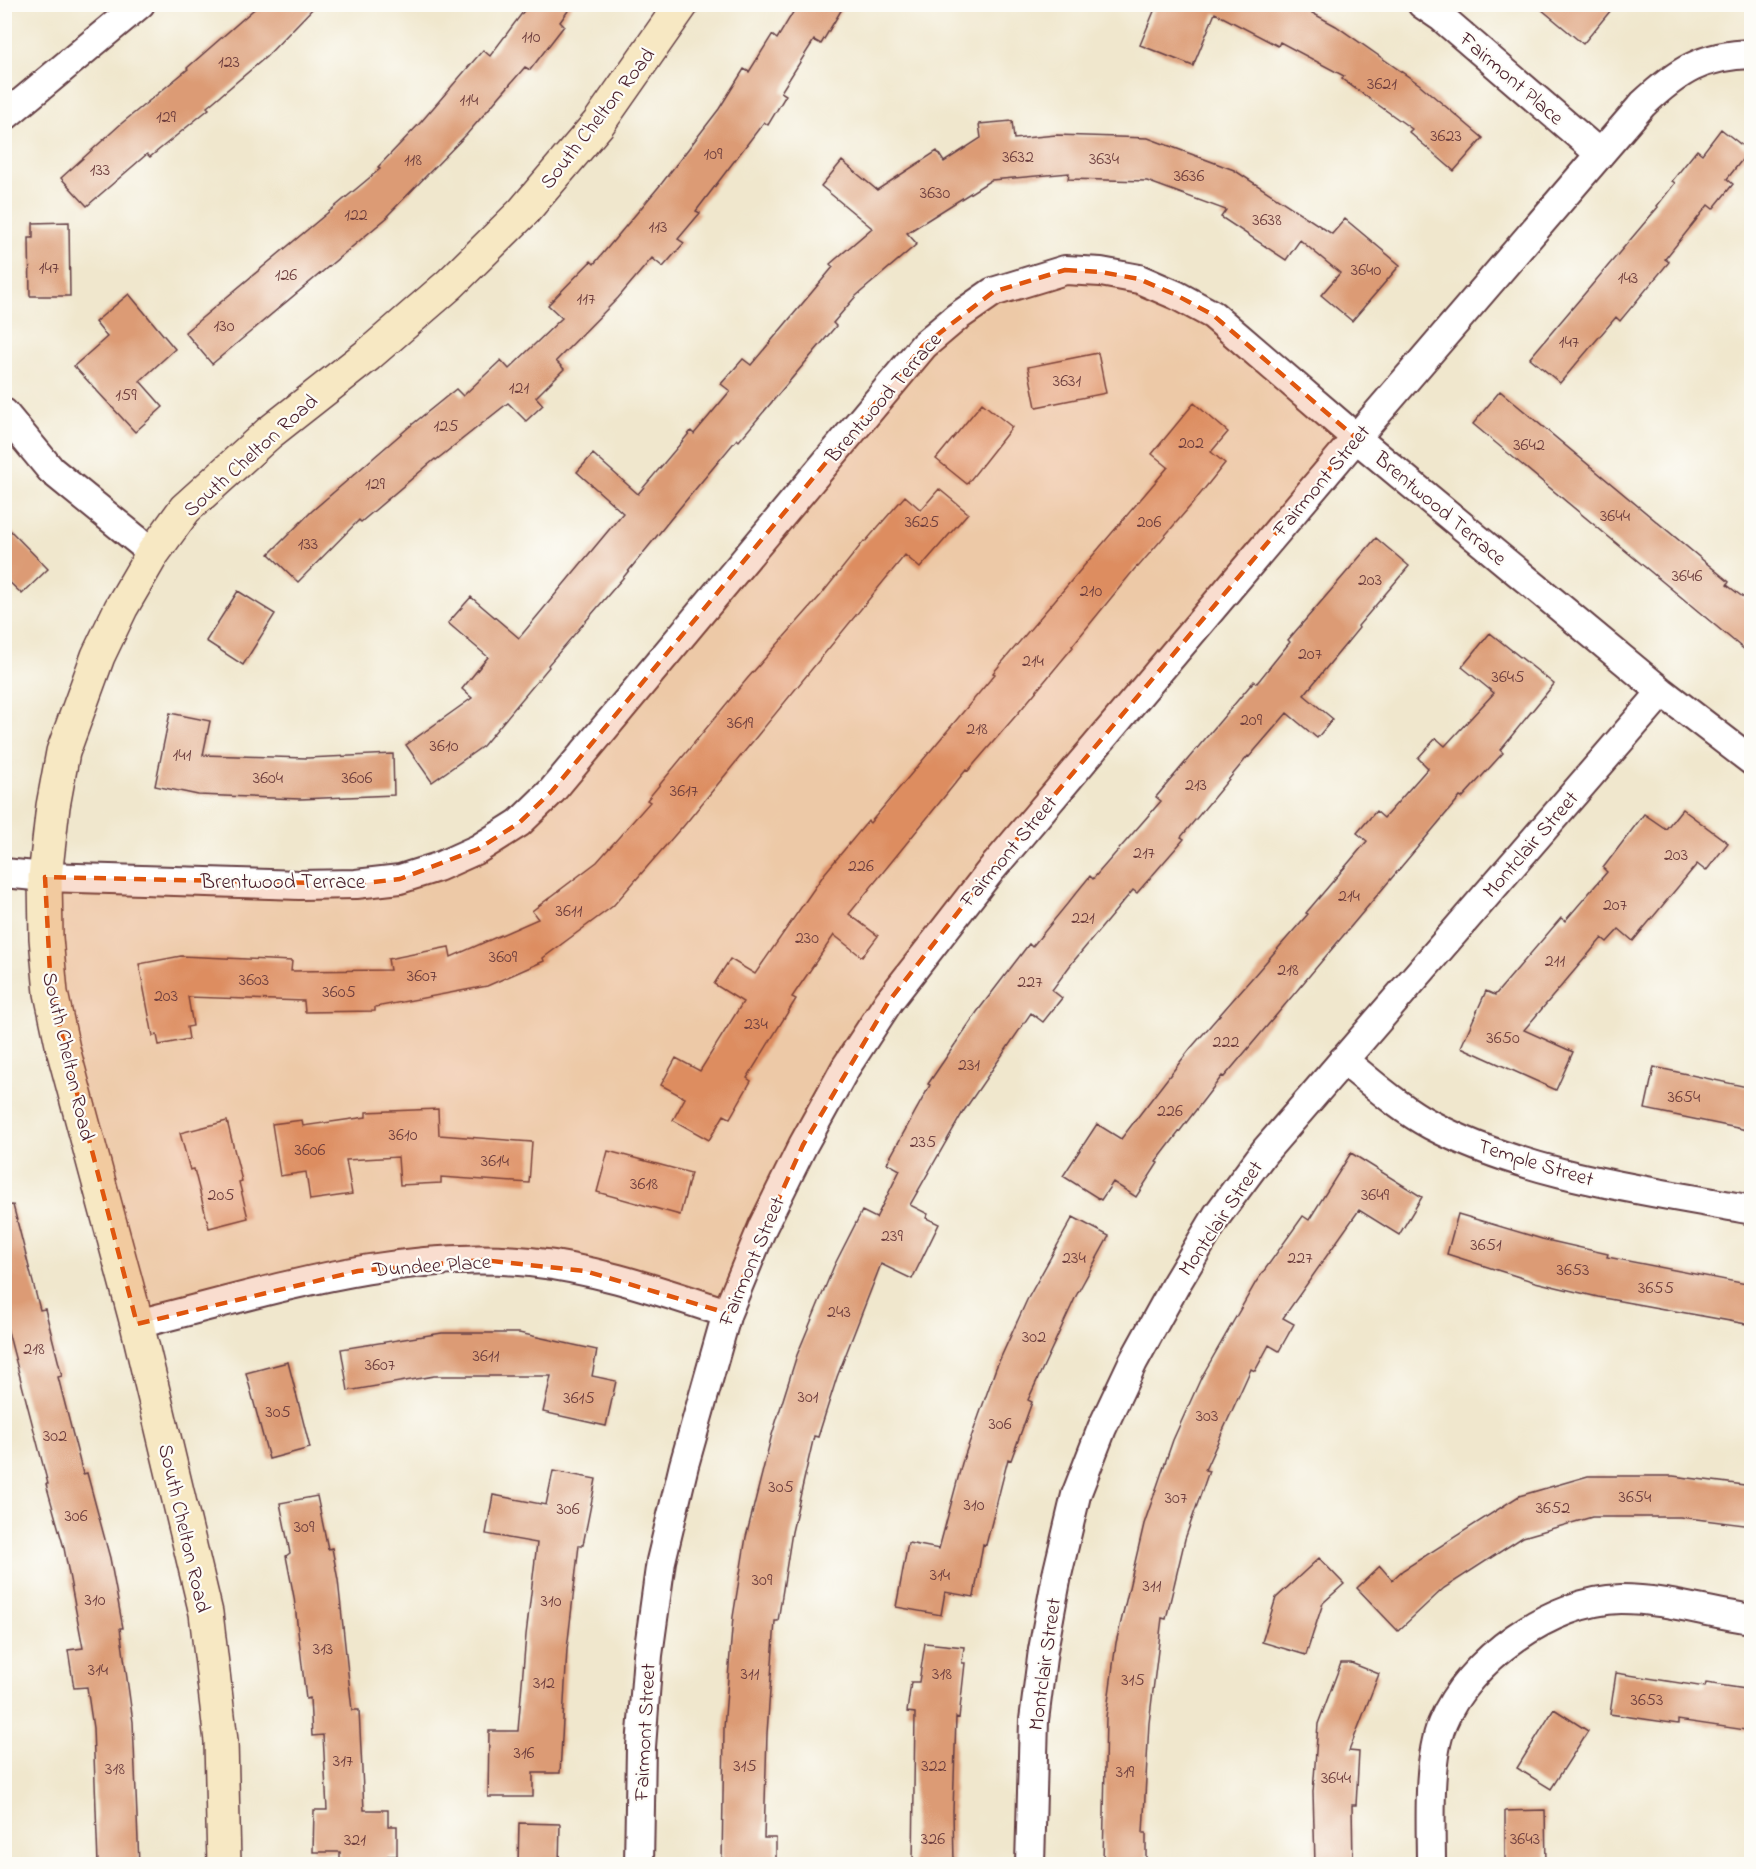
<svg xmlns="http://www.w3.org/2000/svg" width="1756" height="1869" viewBox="0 0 1756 1869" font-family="'Indie Flower',sans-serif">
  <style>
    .building { fill: #dc9b75 }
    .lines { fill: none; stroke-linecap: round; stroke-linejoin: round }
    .street-casing { stroke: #633d43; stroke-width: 32 }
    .secondary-casing { stroke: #633d43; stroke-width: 36 }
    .street { stroke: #fff; stroke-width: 28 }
    .secondary { stroke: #f7e8c3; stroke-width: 33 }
    .marked { fill: #e0560e; fill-opacity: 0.2; stroke: #e0560e; stroke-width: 4.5; stroke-dasharray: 12 8; stroke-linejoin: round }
    .labels { text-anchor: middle; stroke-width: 4.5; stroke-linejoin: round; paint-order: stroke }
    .number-label { font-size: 18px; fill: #6e3e3e }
    .street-label { font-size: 21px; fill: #4a1f2b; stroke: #fdfcf7 }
  </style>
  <rect width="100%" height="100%" fill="#fdfcf7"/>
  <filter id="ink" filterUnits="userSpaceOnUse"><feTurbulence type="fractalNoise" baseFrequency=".0167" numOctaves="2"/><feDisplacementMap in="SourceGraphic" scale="12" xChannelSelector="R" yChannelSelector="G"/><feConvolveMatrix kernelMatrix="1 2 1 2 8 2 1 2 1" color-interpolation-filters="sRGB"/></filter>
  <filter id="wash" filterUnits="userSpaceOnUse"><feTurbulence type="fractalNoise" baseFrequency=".008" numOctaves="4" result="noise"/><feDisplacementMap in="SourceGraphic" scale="24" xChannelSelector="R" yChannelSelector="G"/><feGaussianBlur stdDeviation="1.35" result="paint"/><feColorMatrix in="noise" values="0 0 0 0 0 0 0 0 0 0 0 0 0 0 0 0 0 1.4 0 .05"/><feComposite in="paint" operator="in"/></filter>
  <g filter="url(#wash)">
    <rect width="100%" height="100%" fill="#f0e7cd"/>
    <g id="blocks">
      <!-- building -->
      <path class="building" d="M260 4H317L266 57 207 107 209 109 150 157 147 154 87 206 61 178 122 123 188 69 187 68Z
        M529 4H573L560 22 564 26 530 70 525 67 467 134 388 215 389 216 212 364 185 332 380 169 378 167 421 122 483 50 490 56Z
        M798 4H845L821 44 814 40 781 92 786 95 768 125 764 122 696 211 700 213 678 239 684 243 663 267 652 258 618 298 556 361 564 369 536 397 543 405 526 421 508 403 436 460 435 459 361 522 359 520 298 582 269 554 312 511 409 427 456 389 463 396 501 360 509 369 562 318 548 305 591 261 594 264 662 183 719 109 744 69 749 72 772 35 777 39Z
        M1157 4H1296L1336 26 1419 84 1483 138 1454 171 1409 132 1412 129 1342 79 1344 76 1280 42 1278 46 1215 13 1193 66 1140 45Z
        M1535 4H1616L1583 44Z
        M1012 121 1014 139 1056 135 1148 138 1234 170 1332 234 1345 219 1400 265 1352 321 1321 295 1340 273 1300 240 1286 260 1221 217 1226 210 1147 181 1068 179 1069 173 991 180 907 233 917 244 856 296 833 323 836 326 739 441 737 439 678 510 622 579 548 665 549 667 483 746 432 782 406 745 472 698 462 689 488 657 448 623 471 597 519 638 623 513 577 472 593 454 638 494 691 431 694 434 730 391 721 384 743 359 751 365 833 267 830 264 872 228 821 186 842 161 877 190 937 151 944 162 981 138 979 124Z
        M1721 129 1749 151 1727 179 1733 184 1713 209 1708 205 1665 259 1669 262 1620 321 1616 317 1560 383 1530 358 1658 207 1657 206 1675 183 1672 181 1697 150 1702 154Z
        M69 222 70 296H30L29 238H33V223Z
        M129 294 175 349 140 381 163 407 135 432 74 366 107 337 95 322Z
        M1098 353 1106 393 1036 407 1028 367Z
        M1500 391 1729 582 1727 585 1752 604V656L1473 424Z
        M982 403 1012 427 967 484 936 459Z
        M1194 403 1228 432 1211 452 1225 463 1193 503 1138 567 1137 566 1072 646 1073 647 1019 712 968 771 966 770 849 914 878 936 862 957 834 935 792 997 796 999 747 1078 751 1081 730 1118 724 1115 709 1140 673 1120 685 1098 661 1085 676 1058 700 1071 743 1002 714 984 730 959 755 974 825 873 868 821 870 823 995 674 993 673 1168 467 1152 454Z
        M939 489 968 513 920 568 905 555 682 828H681L613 906 543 958 544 961 487 986 375 1007V1011L305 1012 304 1001 188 997 193 1026 187 1027 189 1039 159 1045 157 1035 153 1036 139 964 181 956 292 961 291 971 390 970 388 959 449 947 451 957 538 919 532 911 597 862 650 802 647 800 747 679 821 595 864 541 865 542 905 496 921 510Z
        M4 524 48 569 22 594 4 577Z
        M1376 538 1409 566 1358 626 1359 628 1304 695 1333 719 1317 738 1287 713 1249 757 1248 756 1181 837 1184 839 1137 893 1133 890 1072 963 1052 990 1062 998 1043 1022 1031 1013 963 1112 910 1205 928 1214 926 1218 939 1224 912 1279 881 1264 837 1377 818 1437 814 1436 792 1532 778 1621H775L767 1733 764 1838H776V1864H722L724 1728 733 1617 746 1537 771 1438 797 1355 834 1266 862 1211 876 1218 900 1170 887 1163 930 1085 928 1084 977 1012 1029 944 1032 947 1090 876 1093 879 1161 801 1156 797 1254 681 1257 683 1290 642 1288 640Z
        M238 591 275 614 243 665 206 641Z
        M1490 633 1554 684 1500 750 1503 753 1462 798 1460 797 1262 1032 1224 1077 1222 1076 1156 1162 1158 1163 1136 1197 1113 1182 1101 1200 1063 1176 1097 1124 1121 1139 1190 1049 1308 914 1306 913 1367 841 1357 833 1376 811 1384 818 1428 768 1418 758 1436 738 1445 746 1494 693 1462 667Z
        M170 713 210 721 203 755 307 758 393 754 394 795 300 799 198 795 155 786Z
        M1682 809 1728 843 1706 871 1697 864 1633 941 1619 929 1607 942 1602 938 1524 1030 1573 1052 1556 1090 1461 1047 1486 991 1495 995 1561 918 1565 921 1607 872 1603 868 1644 814 1666 829Z
        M1654 1067 1752 1088V1131L1645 1109Z
        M438 1109 439 1135 532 1142 529 1183 441 1177V1183L400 1185 398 1157 346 1160 352 1194 310 1200 306 1172 280 1176 272 1124 302 1120 303 1126 366 1117V1112Z
        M227 1121 242 1181 239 1182 248 1218 209 1228 194 1169 190 1170 180 1133Z
        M608 1151 691 1173 680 1215 597 1192Z
        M1351 1153 1422 1197 1399 1235 1359 1210 1283 1318 1294 1324 1279 1351 1269 1345 1255 1371 1251 1369 1205 1470 1209 1471 1185 1539 1166 1619 1162 1618 1149 1723 1143 1833H1146V1864H1103L1106 1717 1116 1643 1144 1524 1173 1440 1201 1378 1256 1282 1303 1216 1309 1220Z
        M13 1205 40 1310 45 1309 62 1376 58 1377 83 1474 87 1473 110 1558 123 1628H120L133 1722 139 1864H98L93 1728 87 1687 74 1688 68 1650 83 1648 64 1548 46 1484H48L4 1316V1206Z
        M1458 1214 1542 1239 1608 1254 1607 1257 1752 1285V1325L1598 1297 1535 1282 1447 1254Z
        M1073 1217 1109 1236 1076 1296 1028 1400 1032 1402 1011 1460 1008 1459 986 1545 983 1544 974 1597 945 1592 941 1615 896 1607 908 1543 939 1549 962 1463 996 1368 1027 1300Z
        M442 1333H519L597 1350 592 1376 616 1381 606 1426 543 1412 551 1376H434L348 1391 341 1349Z
        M288 1362 310 1448 269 1459 246 1373Z
        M553 1471 596 1479 583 1545H579L567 1649 560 1773H533V1797H488L489 1731H518L526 1635 537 1543 486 1534 493 1495 546 1505Z
        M1588 1476H1673L1752 1486V1526L1680 1517H1592L1523 1537 1444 1588 1398 1631 1357 1588 1380 1566 1392 1580 1403 1570 1519 1496Z
        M317 1496 328 1549 332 1548 338 1580 352 1710H359L364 1810H388V1826H397V1856H388V1864H343L340 1863V1852H313L314 1810H327L323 1735 312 1736 310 1698 306 1699 294 1597 286 1556 290 1553 280 1503Z
        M1319 1558 1344 1584 1323 1603 1306 1655 1262 1642 1276 1598Z
        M925 1643 964 1647 962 1663H965L959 1718 956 1717 953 1811 954 1864H913L915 1713 907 1712 911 1682H919Z
        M1341 1663H1351L1379 1674 1349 1751 1359 1752 1356 1805H1352L1353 1864H1315L1313 1792 1318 1724Z
        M1616 1673 1705 1687 1706 1683 1752 1690V1731L1678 1720V1724L1610 1714Z
        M1554 1709 1588 1731 1551 1789 1517 1768Z
        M1545 1810 1546 1864H1505V1811Z
        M519 1823 560 1824 559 1864H518Z"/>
    </g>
  </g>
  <g filter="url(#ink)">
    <use href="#blocks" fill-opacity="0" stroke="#633d43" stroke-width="1.5"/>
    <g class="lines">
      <defs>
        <path id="street" d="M1422 4 1441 17 1600 154
          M4 117 140 4
          M4 413 51 470 153 553
          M4 873 45 877 299 885 356 884 400 879 438 867 478 849 519 823 552 791 924 345 957 317 993 292 1065 270 1101 272 1139 279 1176 295 1213 315 1356 438 1662 692 1752 761
          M1343 1060C1371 1082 1399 1108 1431 1125 1527 1176 1645 1190 1752 1210
          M137 1324C265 1293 395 1248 530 1262 598 1269 662 1292 727 1313
          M639 1864 641 1747 648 1655 661 1561 684 1465 727 1313 763 1226 803 1145 846 1067 889 1001 991 870 1356 438 1643 104C1678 71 1703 55 1752 54
          M1030 1864 1034 1720 1043 1650 1057 1575 1076 1495 1102 1428 1133 1362 1176 1284 1218 1214 1265 1151 1662 692
          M1431 1864C1431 1824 1427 1761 1442 1724 1468 1660 1552 1600 1621 1599 1665 1599 1708 1613 1752 1619"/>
        <path id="secondary" d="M224 1864 221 1741 206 1613 137 1324 63 1049 51 993 46 938 45 877 53 806 63 752 98 656 121 608 153 553 185 509 269 433 368 355 450 284 523 212 598 124 682 4"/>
      </defs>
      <!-- street casing -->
      <use href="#street" class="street-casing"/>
      <!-- secondary casing -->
      <use href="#secondary" class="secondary-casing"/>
      <!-- street -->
      <use href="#street" class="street"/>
      <!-- secondary -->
      <use href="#secondary" class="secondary"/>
    </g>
  </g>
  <!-- marked area -->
  <path class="marked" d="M1065 270 1101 272 1139 279 1176 295 1213 315 1356 438 991 870 889 1001 803 1145 727 1313 585 1271 483 1260 358 1271 137 1324 51 993 45 877 356 884 400 879 478 849 519 823 552 791 924 345 993 292Z"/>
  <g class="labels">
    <!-- number labels -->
    <g class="number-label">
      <text x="531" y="42">110</text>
      <text x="229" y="67">123</text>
      <text x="1382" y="89">3621</text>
      <text x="469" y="105">114</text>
      <text x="166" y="122">129</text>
      <text x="1446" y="141">3623</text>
      <text x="713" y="159">109</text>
      <text x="1018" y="162">3632</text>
      <text x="1104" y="164">3634</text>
      <text x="413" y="165">118</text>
      <text x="100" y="175">133</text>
      <text x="1189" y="181">3636</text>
      <text x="935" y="198">3630</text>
      <text x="356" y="220">122</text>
      <text x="1267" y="225">3638</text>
      <text x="658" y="232">113</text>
      <text x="49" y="273">147</text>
      <text x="1366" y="275">3640</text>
      <text x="286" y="280">126</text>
      <text x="1628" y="283">143</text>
      <text x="586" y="304">117</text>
      <text x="224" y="331">130</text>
      <text x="1569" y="347">147</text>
      <text x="1067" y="386">3631</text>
      <text x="519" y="393">121</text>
      <text x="126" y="400">159</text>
      <text x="446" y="431">125</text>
      <text x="1191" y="448">202</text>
      <text x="1529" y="450">3642</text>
      <text x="375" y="489">129</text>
      <text x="1615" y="521">3644</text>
      <text x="922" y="527">3625</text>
      <text x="1149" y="527">206</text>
      <text x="308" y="549">133</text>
      <text x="1687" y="581">3646</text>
      <text x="1370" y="585">203</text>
      <text x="1091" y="596">210</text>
      <text x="1310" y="659">207</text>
      <text x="1033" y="666">214</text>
      <text x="1508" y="682">3645</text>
      <text x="1251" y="725">209</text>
      <text x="740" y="728">3619</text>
      <text x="977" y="734">218</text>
      <text x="444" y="751">3610</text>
      <text x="182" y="760">141</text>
      <text x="268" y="783">3604</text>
      <text x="357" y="783">3606</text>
      <text x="1196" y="790">213</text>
      <text x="684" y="796">3617</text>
      <text x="1144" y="858">217</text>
      <text x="1676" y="860">203</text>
      <text x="861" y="871">226</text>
      <text x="1349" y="901">214</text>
      <text x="1615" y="910">207</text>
      <text x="569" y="916">3611</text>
      <text x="1083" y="923">221</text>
      <text x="807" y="943">230</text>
      <text x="503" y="962">3609</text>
      <text x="1555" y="966">211</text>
      <text x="1288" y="975">218</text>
      <text x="422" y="981">3607</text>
      <text x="254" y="985">3603</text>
      <text x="1030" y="987">227</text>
      <text x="339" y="997">3605</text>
      <text x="166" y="1001">203</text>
      <text x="756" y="1029">234</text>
      <text x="1503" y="1043">3650</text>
      <text x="1226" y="1047">222</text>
      <text x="969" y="1070">231</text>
      <text x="1684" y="1102">3654</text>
      <text x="1170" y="1116">226</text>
      <text x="403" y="1140">3610</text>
      <text x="923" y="1147">235</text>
      <text x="310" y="1155">3606</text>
      <text x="495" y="1166">3614</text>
      <text x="644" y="1189">3618</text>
      <text x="221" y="1200">205</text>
      <text x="1375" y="1200">3649</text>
      <text x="892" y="1241">239</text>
      <text x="1486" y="1250">3651</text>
      <text x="1074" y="1263">234</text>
      <text x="1300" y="1263">227</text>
      <text x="1573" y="1275">3653</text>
      <text x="1656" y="1293">3655</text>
      <text x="839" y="1317">243</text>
      <text x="1034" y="1342">302</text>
      <text x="34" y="1354">218</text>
      <text x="486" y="1361">3611</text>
      <text x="380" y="1370">3607</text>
      <text x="808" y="1402">301</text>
      <text x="579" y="1403">3615</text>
      <text x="278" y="1417">305</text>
      <text x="1207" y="1421">303</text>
      <text x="1000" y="1429">306</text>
      <text x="55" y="1441">302</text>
      <text x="781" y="1492">305</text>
      <text x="1635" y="1502">3654</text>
      <text x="1176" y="1503">307</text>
      <text x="974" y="1510">310</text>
      <text x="1553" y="1513">3652</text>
      <text x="568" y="1514">306</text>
      <text x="76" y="1521">306</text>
      <text x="304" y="1532">309</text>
      <text x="940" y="1580">314</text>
      <text x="762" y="1585">309</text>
      <text x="1152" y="1591">311</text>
      <text x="95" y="1605">310</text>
      <text x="551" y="1606">310</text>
      <text x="323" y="1654">313</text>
      <text x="98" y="1675">314</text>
      <text x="750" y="1679">311</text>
      <text x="942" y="1679">318</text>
      <text x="1133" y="1685">315</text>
      <text x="544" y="1688">312</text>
      <text x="1647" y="1705">3653</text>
      <text x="524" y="1758">316</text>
      <text x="343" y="1766">317</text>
      <text x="745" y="1771">315</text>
      <text x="934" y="1771">322</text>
      <text x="115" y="1774">318</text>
      <text x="1125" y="1777">319</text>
      <text x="1336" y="1783">3644</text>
      <text x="933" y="1844">326</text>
      <text x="1525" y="1844">3643</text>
      <text x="355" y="1845">321</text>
    </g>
    <!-- street labels -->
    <g class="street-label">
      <text transform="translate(1512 78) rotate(41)" y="7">Fairmont Place</text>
      <text transform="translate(597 118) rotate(-52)" y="7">South Chelton Road</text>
      <text transform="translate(883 397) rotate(-49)" y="7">Brentwood Terrace</text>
      <text transform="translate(250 455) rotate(-42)" y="7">South Chelton Road</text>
      <text transform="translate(1321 480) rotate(-50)" y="7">Fairmont Street</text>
      <text transform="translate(1441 508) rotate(40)" y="7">Brentwood Terrace</text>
      <text transform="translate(1530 844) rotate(-49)" y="7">Montclair Street</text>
      <text transform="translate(1008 851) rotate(-50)" y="7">Fairmont Street</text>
      <text x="283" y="888">Brentwood Terrace</text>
      <text transform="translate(69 1056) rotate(77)" y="7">South Chelton Road</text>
      <text transform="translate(1536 1162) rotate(17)" y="7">Temple Street</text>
      <text transform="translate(1220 1218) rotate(-56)" y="7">Montclair Street</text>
      <text transform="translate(751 1261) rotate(-67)" y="7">Fairmont Street</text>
      <text transform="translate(432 1265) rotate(-4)" y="7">Dundee Place</text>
      <text transform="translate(185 1528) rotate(77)" y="7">South Chelton Road</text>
      <text transform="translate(1044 1664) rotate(-82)" y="7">Montclair Street</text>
      <text transform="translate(644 1732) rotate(-87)" y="7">Fairmont Street</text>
    </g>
  </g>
  <!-- margin -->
  <rect width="1756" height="1869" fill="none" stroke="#fdfcf7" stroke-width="24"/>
</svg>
